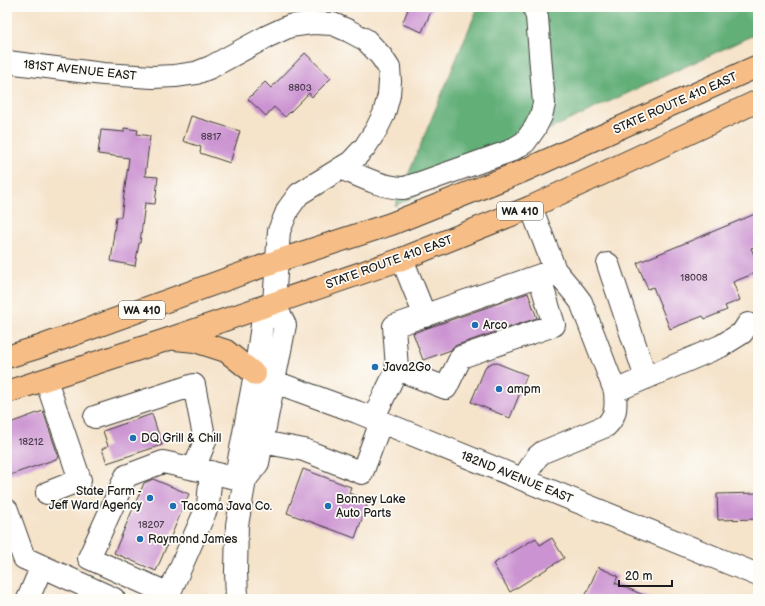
<svg xmlns="http://www.w3.org/2000/svg" width="765" height="606" viewBox="0 0 765 606" font-family="'Balsamiq Sans',sans-serif">
  <style>
    .forest { fill: #62af78; stroke: #3f664a }
    .building { fill: #cb93d1 }
    .lines { fill: none; stroke-linecap: round; stroke-linejoin: round }
    .minor-casing { stroke: #3d3a36; stroke-width: 24 }
    .highway-casing { stroke: #3d3a36; stroke-width: 24 }
    .minor { stroke: #fff; stroke-width: 22 }
    .highway { stroke: #f6be86; stroke-width: 22 }
    .poi-dot { fill: #1f6fb2; stroke: #fdfcf7; stroke-width: 1.5 }
    .labels { text-anchor: middle; stroke-width: 3.5; stroke-linejoin: round; paint-order: stroke }
    .number-label { font-size: 10px; fill: #483a49 }
    .shield { fill: #fdfcf7; stroke: #605f5e; stroke-width: 1 }
    .shield-label { font-size: 11px; font-weight: bold; fill: #1c1c1c }
    .street-label { font-size: 12px; fill: #1c1c1c; stroke: #fdfcf7 }
    .poi-label { font-size: 12px; fill: #1c1c1c; stroke: #fdfcf7; text-anchor: start }
  </style>
  <rect width="100%" height="100%" fill="#fdfcf7"/>
  <filter id="ink" filterUnits="userSpaceOnUse"><feTurbulence type="fractalNoise" baseFrequency=".025" numOctaves="2"/><feDisplacementMap in="SourceGraphic" scale="8" xChannelSelector="R" yChannelSelector="G"/><feConvolveMatrix kernelMatrix="1 2 1 2 8 2 1 2 1" color-interpolation-filters="sRGB"/></filter>
  <filter id="wash" filterUnits="userSpaceOnUse"><feTurbulence type="fractalNoise" baseFrequency=".012" numOctaves="4" result="noise"/><feDisplacementMap in="SourceGraphic" scale="16" xChannelSelector="R" yChannelSelector="G"/><feGaussianBlur stdDeviation="0.9" result="paint"/><feColorMatrix in="noise" values="0 0 0 0 0 0 0 0 0 0 0 0 0 0 0 0 0 1.4 0 .05"/><feComposite in="paint" operator="in"/></filter>
  <g filter="url(#wash)">
    <rect width="100%" height="100%" fill="#f5e3ca"/>
    <!-- forest -->
    <path class="forest" d="M478 7H758V33L550 129 395 206Z"/>
    <g id="blocks">
      <!-- building -->
      <path class="building" d="M409 7H433L422 32 402 24Z
        M305 53 331 78 312 97 309 93 285 117 274 107 266 116 248 99 265 82 271 88Z
        M191 116 240 131 230 163 200 153 201 147 183 141Z
        M124 128 138 130 137 134 150 136 145 176 158 177 155 204 145 203 140 243H139L135 266 111 261 114 240H113L116 217H121L129 158 98 154 101 130 124 132Z
        M755 214 758 222V246L751 248 758 264V272L733 282 740 300 725 306 727 310 705 319 703 316 670 329 653 287 648 289 637 263Z
        M528 293 537 318 457 345 453 347 451 350 423 360 413 333Z
        M494 362 527 375 510 418 471 402 486 366Z
        M43 411 59 458 10 475 7 465V424Z
        M152 414 162 445 107 463 102 449 108 446 103 431Z
        M303 469 351 487 349 493 369 500 355 538 287 513Z
        M153 479 189 494 156 571 114 553 144 483Z
        M758 493V519L718 520 717 494Z
        M536 538 540 545 552 538 564 558 510 592 493 564Z
        M598 567 618 576 615 583 653 599H584Z"/>
    </g>
  </g>
  <g filter="url(#ink)">
    <use href="#blocks" fill-opacity="0" stroke="#3d3a36" stroke-width="1"/>
    <g class="lines">
      <defs>
        <path id="minor" d="M7 62 103 74 153 77 175 76 196 73 211 67 266 37 290 26 312 23 333 24 349 31 366 40 381 56 389 68 390 81 389 95 384 114 376 130 365 147 351 162 299 194 288 209 279 231 274 303 262 325 255 374 238 465 245 480
          M341 168C360 176 380 187 402 188 407 188 412 185 417 184L510 151 525 142 535 128 541 116 544 104 537 17 534 7
          M531 207 555 270 575 294 581 302 615 391
          M402 259 425 316
          M608 264 646 378
          M397 369 394 326 555 270
          M46 380 80 480 47 493
          M275 382 357 412 758 575
          M95 417 194 385 205 441 194 469
          M373 419 397 369 446 388 461 357 554 325 539 276
          M262 442 304 450 362 473 381 422
          M211 472 208 505 169 594 89 558 126 476 163 462 245 480
          M523 479 537 457 543 452 606 426C617 415 616 406 615 391L721 346 742 333 748 324
          M7 510 24 558 114 599
          M28 599 42 566
          M237 599 236 571 237 525 245 480 258 463 285 325 274 303"/>
        <path id="highway" d="M175 339 195 341 226 351 255 374
          M7 357 39 347 277 261 391 224 523 171 758 66
          M7 392 172 338 402 259 531 207 758 101"/>
      </defs>
      <!-- minor casing -->
      <use href="#minor" class="minor-casing"/>
      <!-- highway casing -->
      <use href="#highway" class="highway-casing"/>
      <!-- minor -->
      <use href="#minor" class="minor"/>
      <!-- highway -->
      <use href="#highway" class="highway"/>
    </g>
  </g>
  <!-- markers -->
  <g class="poi-dot">
    <circle cx="475" cy="325" r="4"/>
    <circle cx="375" cy="367" r="4"/>
    <circle cx="499" cy="389" r="4"/>
    <circle cx="133" cy="438" r="4"/>
    <circle cx="150" cy="498" r="4"/>
    <circle cx="173" cy="506" r="4"/>
    <circle cx="328" cy="506" r="4"/>
    <circle cx="140" cy="539" r="4"/>
  </g>
  <g class="labels">
    <!-- number labels -->
    <g class="number-label">
      <text x="300" y="91">8803</text>
      <text x="211" y="140">8817</text>
      <text x="694" y="281">18008</text>
      <text x="31" y="445">18212</text>
      <text x="151" y="528">18207</text>
    </g>
    <!-- shield labels -->
    <g class="shield">
      <rect x="497" y="202" width="46" height="18" rx="3"/>
      <rect x="119" y="301" width="46" height="18" rx="3"/>
    </g>
    <g class="shield-label">
      <text x="520" y="215">WA 410</text>
      <text x="142" y="314">WA 410</text>
    </g>
    <!-- street labels -->
    <g class="street-label">
      <text transform="translate(80 70) rotate(6)" y="4">181ST AVENUE EAST</text>
      <text transform="translate(675 103) rotate(-24)" y="4">STATE ROUTE 410 EAST</text>
      <text transform="translate(389 262) rotate(-20)" y="4">STATE ROUTE 410 EAST</text>
      <text transform="translate(517 477) rotate(22)" y="4">182ND AVENUE EAST</text>
    </g>
    <!-- poi labels -->
    <g class="poi-label">
      <text x="483" y="329">Arco</text>
      <text x="383" y="371">Java2Go</text>
      <text x="507" y="393">ampm</text>
      <text x="141" y="442">DQ Grill &amp; Chill</text>
      <text x="142" y="495" text-anchor="end">State Farm -<tspan x="142" dy="14">Jeff Ward Agency</tspan></text>
      <text x="336" y="503">Bonney Lake<tspan x="336" dy="14">Auto Parts</tspan></text>
      <text x="181" y="510">Tacoma Java Co.</text>
      <text x="148" y="543">Raymond James</text>
    </g>
  </g>
  <!-- margin -->
  <rect width="765" height="606" fill="none" stroke="#fdfcf7" stroke-width="24"/>
  <!-- scale -->
  <path d="M619 580v6h53v-6" fill="none" stroke="#1c1c1c" stroke-width="2"/>
  <text x="625" y="580" font-size="12" fill="#1c1c1c" stroke="#fdfcf7" stroke-width="3" paint-order="stroke">20 m</text>
</svg>
